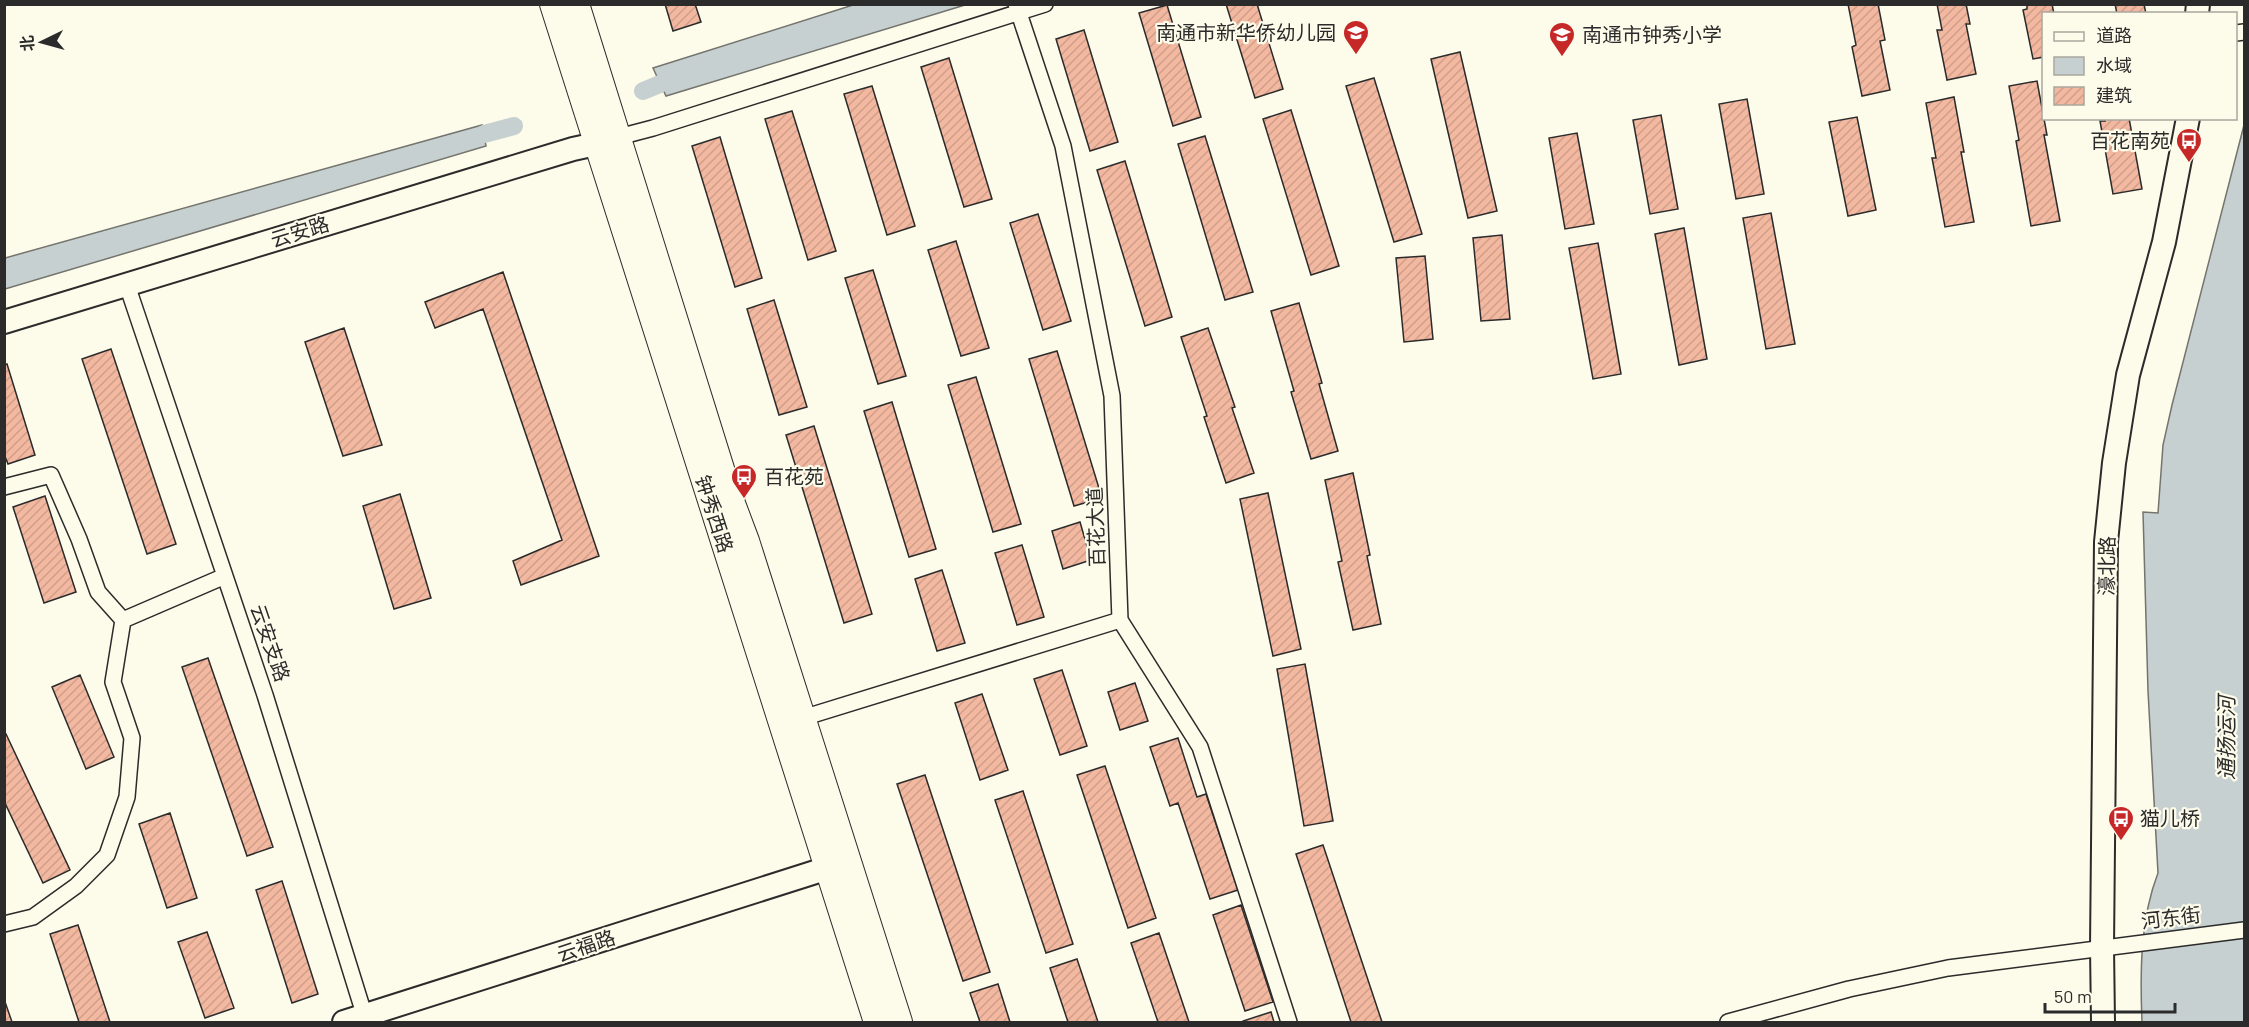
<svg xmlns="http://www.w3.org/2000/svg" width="2249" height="1027" viewBox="0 0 2249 1027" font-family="Barlow,'Noto Sans SC',sans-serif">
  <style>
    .water { fill: #c7d0d0; stroke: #74746e; stroke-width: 1.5 }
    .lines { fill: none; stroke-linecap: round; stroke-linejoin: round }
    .canal { stroke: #c7d0d0; stroke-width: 18 }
    .building { fill: url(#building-hatch); stroke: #2b2b2b; stroke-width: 1.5 }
    .street-casing { stroke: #2b2b2b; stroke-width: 18 }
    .secondary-casing { stroke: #2b2b2b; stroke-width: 26 }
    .primary-casing { stroke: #2b2b2b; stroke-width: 28 }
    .street { stroke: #fdfbea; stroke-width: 15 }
    .secondary { stroke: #fdfbea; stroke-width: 22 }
    .primary { stroke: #fdfbea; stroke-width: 26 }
    .labels { text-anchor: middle; stroke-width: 4.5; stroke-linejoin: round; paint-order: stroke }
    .poi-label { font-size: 20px; fill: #2b2b2b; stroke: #fdfbea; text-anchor: start }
    .street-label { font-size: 20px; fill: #2b2b2b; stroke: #fdfbea }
    .water-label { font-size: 21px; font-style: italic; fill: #2b2b2b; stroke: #fdfbea }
  </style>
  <defs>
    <pattern id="building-hatch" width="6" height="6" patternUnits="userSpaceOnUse" patternTransform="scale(1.5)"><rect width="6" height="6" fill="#f2b8a0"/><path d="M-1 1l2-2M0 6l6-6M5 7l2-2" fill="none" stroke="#d09e8a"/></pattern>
  </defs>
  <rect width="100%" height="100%" fill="#fdfbea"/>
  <!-- water -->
  <path class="water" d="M853 5H965L666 96 653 68Z
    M482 125 486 146 5 289V258Z
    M2244 125V1022H2142C2140 973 2140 919 2158 873L2148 691 2143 512 2158 513 2163 445 2172 405Z"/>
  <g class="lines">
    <!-- canal -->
    <path class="canal" d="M643 91 660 84
      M484 134 514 126"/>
  </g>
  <!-- building -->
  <path class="building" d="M665 4H695L701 22 673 31Z
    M1226 4H1257L1283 89 1255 98Z
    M1848 4H1878L1885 40 1880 41 1890 90 1862 96 1852 47 1856 45Z
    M1937 4H1966L1970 24H1966L1976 74 1947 80 1937 30H1942Z
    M2027 4H2052L2054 14H2044V57L2033 59 2023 10 2027 9Z
    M2115 4H2144L2146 14H2117Z
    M1167 5 1201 117 1173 126 1139 13Z
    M1084 30 1118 142 1090 151 1056 39Z
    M1460 52 1497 211 1468 218 1431 59Z
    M949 58 992 199 964 207 921 67Z
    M1374 78 1422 234 1394 242 1346 86Z
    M2037 81 2047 135H2044L2060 221 2031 226 2016 141 2019 140 2009 86Z
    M872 86 915 226 887 235 844 94Z
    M1954 97 1964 152H1961L1974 222 1945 227 1932 158H1936L1926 103Z
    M1747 99 1764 194 1736 199 1719 104Z
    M1291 110 1339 266 1311 275 1263 119Z
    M792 111 836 251 808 260 765 119Z
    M1661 115 1678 209 1650 214 1633 120Z
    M1857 117 1876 210 1848 216 1829 122Z
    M2104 118H2129L2142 189 2113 194 2100 121H2105Z
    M1577 133 1594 224 1565 229 1549 138Z
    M1205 136 1253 292 1225 300 1178 144Z
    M720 137 762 278 735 287 692 146Z
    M1125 161 1172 317 1145 326 1097 170Z
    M1771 213 1795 344 1766 349 1743 218Z
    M1038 214 1071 321 1043 330 1010 223Z
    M1684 228 1707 359 1679 365 1655 234Z
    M1502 235 1510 319 1481 321 1473 238Z
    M956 241 989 348 961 356 928 250Z
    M1598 243 1621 374 1593 379 1569 248Z
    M1425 256 1433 339 1404 342 1396 258Z
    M873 270 906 376 878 384 845 278Z
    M503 272 599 556 521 585 513 561 562 540 483 309 435 328 425 302Z
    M774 300 807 407 779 415 747 309Z
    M1299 303 1322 383 1319 384 1338 451 1311 459 1291 392 1294 391 1271 311Z
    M344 328 382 445 343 456 305 342Z
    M1208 328 1235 407 1232 408 1254 473 1226 483 1204 417 1207 416 1181 337Z
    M111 349 176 544 147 554 82 359Z
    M1057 351 1102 498 1074 506 1029 359Z
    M7 364 35 455 8 464 4 454V365Z
    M976 377 1021 524 993 532 948 385Z
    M892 402 936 549 909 557 864 411Z
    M814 426 872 614 844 623 786 435Z
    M1353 473 1370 555 1367 556 1381 624 1353 630 1338 562 1342 561 1325 480Z
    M1268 493 1301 649 1273 656 1240 499Z
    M400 494 431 598 394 609 363 506Z
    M45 496 76 592 44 603 13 507Z
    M1080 522 1091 560 1063 569 1052 531Z
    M1022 545 1044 617 1017 625 995 553Z
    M942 570 965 643 937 651 915 579Z
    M208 658 273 847 247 856 182 667Z
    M1305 664 1333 821 1304 826 1277 669Z
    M1062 670 1087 746 1060 755 1034 679Z
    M80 675 114 757 86 769 52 687Z
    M1135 683 1148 721 1120 730 1108 692Z
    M982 694 1008 770 980 780 955 703Z
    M6 734 70 870 43 883 4 801V735Z
    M1178 738 1197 797 1206 794 1238 890 1210 899 1178 803 1170 806 1150 747Z
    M1105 766 1156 918 1128 928 1077 775Z
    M925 775 990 972 963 981 897 784Z
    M1023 791 1073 944 1046 953 995 800Z
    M170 813 197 898 167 908 139 824Z
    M1323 845 1382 1022H1351L1296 854Z
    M282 881 318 994 292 1003 256 890Z
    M1241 905 1273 1002 1245 1011 1213 915Z
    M78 925 110 1022H79L50 934Z
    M207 932 234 1008 205 1018 178 942Z
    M1159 933 1189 1022H1158L1131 943Z
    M1077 959 1098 1022H1068L1050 968Z
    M998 984 1010 1022H980L970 993Z
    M4 999 12 1022H4Z
    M1271 1012 1274 1022H1243V1021Z"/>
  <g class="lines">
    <defs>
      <path id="street" d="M1016 4 1063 146 1112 396 1120 620 1200 747 1289 1022
        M2236 33 2244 32
        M611 139 653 128 1045 4
        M127 285 265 695 365 1017
        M4 487 51 475 79 539 98 592 123 620
        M123 620 225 576
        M796 720 1120 620
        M4 924 33 917 76 886 107 855 127 797 132 738 113 682 123 620
        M1728 1022 1849 989 1948 968 2244 930"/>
      <path id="secondary" d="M2197 14 2198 4
        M4 322 573 149 596 144
        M344 1022 828 868
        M2103 1022 2102 947 2106 542 2114 463 2128 375 2164 242 2188 118"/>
      <path id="primary" d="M553 4 877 1022
        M576 4 731 501 746 541 899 1022"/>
    </defs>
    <!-- street casing -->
    <use href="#street" class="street-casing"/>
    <!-- secondary casing -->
    <use href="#secondary" class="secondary-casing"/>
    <!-- primary casing -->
    <use href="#primary" class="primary-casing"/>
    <!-- street -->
    <use href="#street" class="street"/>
    <!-- secondary -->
    <use href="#secondary" class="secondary"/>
    <!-- primary -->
    <use href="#primary" class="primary"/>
  </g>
  <!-- icons -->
  <defs>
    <symbol id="school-pin" viewBox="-11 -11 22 30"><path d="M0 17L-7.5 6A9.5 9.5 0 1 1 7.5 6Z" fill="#c62828" stroke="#fdfbea"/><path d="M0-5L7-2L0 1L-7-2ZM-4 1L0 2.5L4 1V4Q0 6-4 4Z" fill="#fff"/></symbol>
    <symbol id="bus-pin" viewBox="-11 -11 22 30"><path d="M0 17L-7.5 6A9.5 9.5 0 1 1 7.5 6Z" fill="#c62828" stroke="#fdfbea"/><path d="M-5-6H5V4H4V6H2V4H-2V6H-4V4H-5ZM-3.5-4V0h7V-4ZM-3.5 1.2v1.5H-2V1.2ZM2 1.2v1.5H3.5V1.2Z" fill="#fff"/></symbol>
  </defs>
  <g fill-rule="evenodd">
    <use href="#school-pin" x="1341" y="18" width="30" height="40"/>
    <use href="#school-pin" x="1547" y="20" width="30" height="40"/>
    <use href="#bus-pin" x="2174" y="126" width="30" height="40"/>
    <use href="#bus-pin" x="729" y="462" width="30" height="40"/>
    <use href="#bus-pin" x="2106" y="804" width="30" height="40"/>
  </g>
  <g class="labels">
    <!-- poi labels -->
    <g class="poi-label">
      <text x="1336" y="40" text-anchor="end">南通市新华侨幼儿园</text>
      <text x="1582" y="42">南通市钟秀小学</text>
      <text x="2170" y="148" text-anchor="end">百花南苑</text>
      <text x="764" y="484">百花苑</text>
      <text x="2140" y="826">猫儿桥</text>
    </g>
    <!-- street labels -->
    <g class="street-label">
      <text transform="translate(300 232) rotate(-17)" y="7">云安路</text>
      <text transform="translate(714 514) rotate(72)" y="7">钟秀西路</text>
      <text transform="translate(1096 527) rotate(-92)" y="7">百花大道</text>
      <text transform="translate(2107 566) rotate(-89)" y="7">濠北路</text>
      <text transform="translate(270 643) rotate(71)" y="7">云安支路</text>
      <text transform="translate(2171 918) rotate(-7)" y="7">河东街</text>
      <text transform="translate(586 946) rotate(-18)" y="7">云福路</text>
    </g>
    <!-- water labels -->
    <g class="water-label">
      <text transform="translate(2227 738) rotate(-90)" y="7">通扬运河</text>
    </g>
  </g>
  <!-- border -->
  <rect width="2249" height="1027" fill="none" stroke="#2b2b2b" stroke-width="12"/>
  <!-- legend -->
  <rect x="2042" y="12" width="195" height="108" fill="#fdfbea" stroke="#a9a89e" stroke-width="1.5"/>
  <rect x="2054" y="32" width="30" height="9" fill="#fdfbea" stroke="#a9a89e" stroke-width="1.5"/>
  <text x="2096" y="42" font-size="18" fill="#2b2b2b">道路</text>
  <rect x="2054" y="57" width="30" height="18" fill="#c7d0d0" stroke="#a9a89e" stroke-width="1.5"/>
  <text x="2096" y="72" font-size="18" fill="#2b2b2b">水域</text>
  <rect x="2054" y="87" width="30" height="18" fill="url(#building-hatch)" stroke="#a9a89e" stroke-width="1.5"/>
  <text x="2096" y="102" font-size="18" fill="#2b2b2b">建筑</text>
  <!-- north arrow -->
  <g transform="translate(42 42) rotate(265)" stroke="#fdfbea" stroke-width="4.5" paint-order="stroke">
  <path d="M0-4.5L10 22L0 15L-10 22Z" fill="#2b2b2b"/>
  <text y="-9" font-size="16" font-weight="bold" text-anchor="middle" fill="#2b2b2b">北</text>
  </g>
  <!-- scale -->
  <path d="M2045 1003v9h130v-9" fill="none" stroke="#2b2b2b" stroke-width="3"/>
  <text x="2054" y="1003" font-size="18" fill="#2b2b2b" stroke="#fdfbea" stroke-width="4.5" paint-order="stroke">50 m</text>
</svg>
